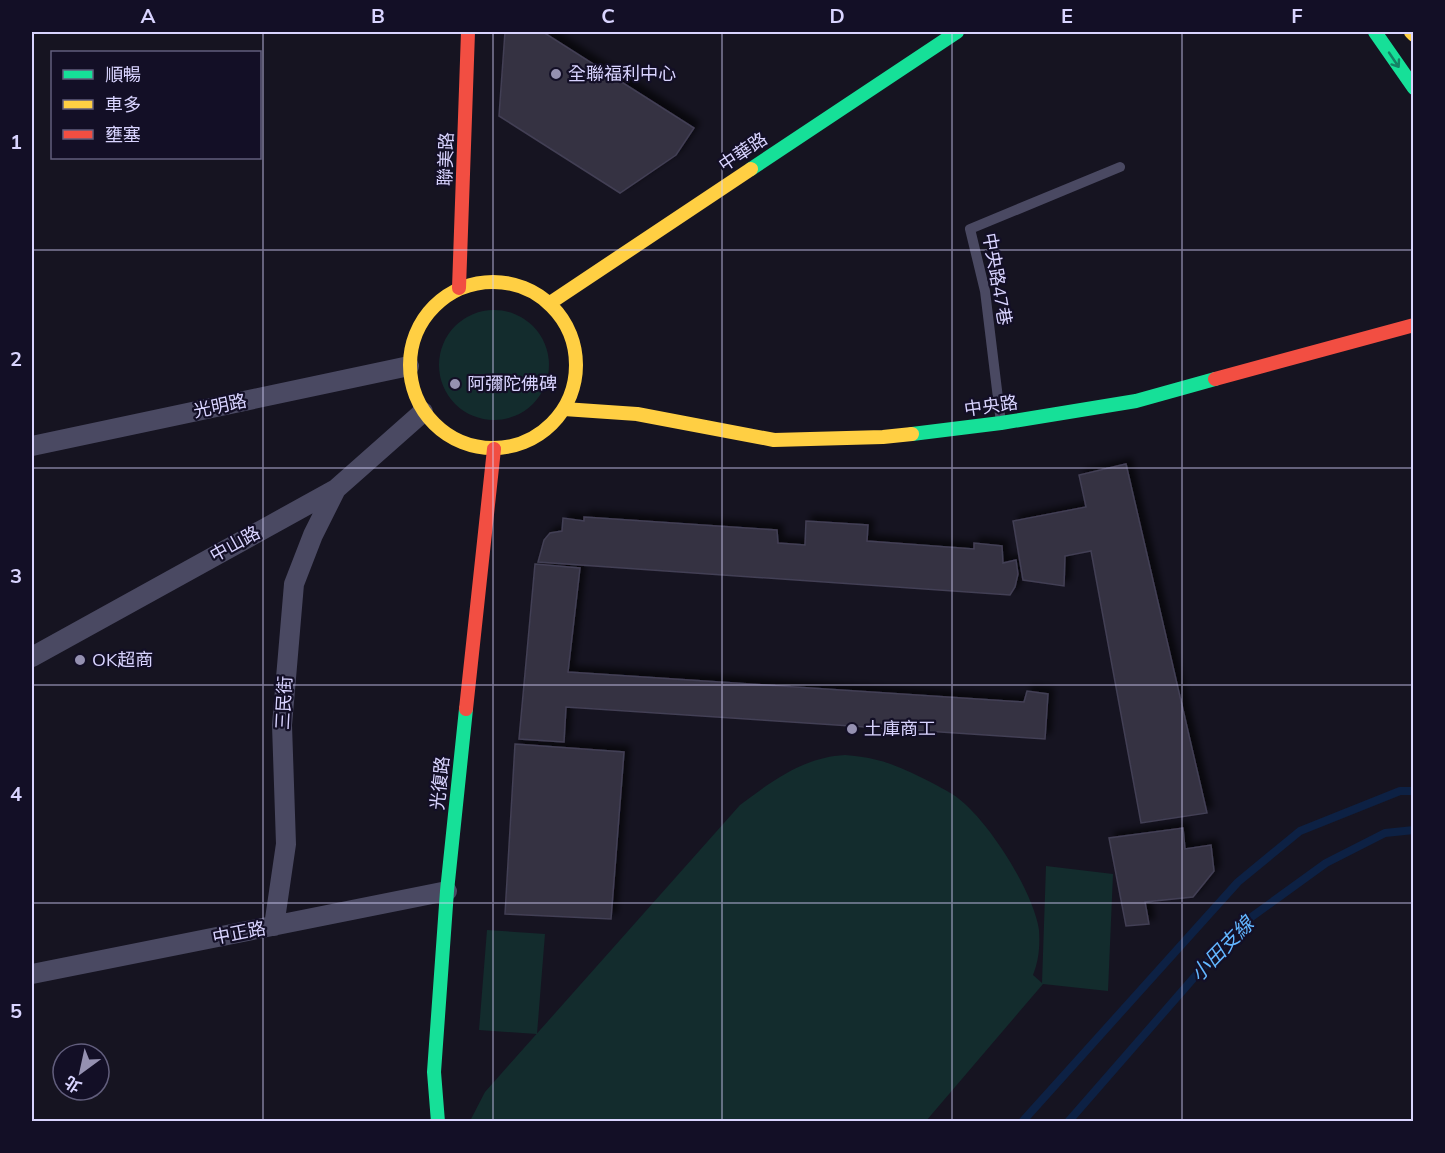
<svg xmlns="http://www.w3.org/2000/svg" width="1445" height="1153" viewBox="0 0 1445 1153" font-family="Mulish,'Noto Sans TC',sans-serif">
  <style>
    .green { fill: #132c2d }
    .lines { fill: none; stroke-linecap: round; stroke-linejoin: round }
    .stream { stroke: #0d2144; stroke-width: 8 }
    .building { fill: #343243; stroke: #433f54; stroke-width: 1.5; filter: url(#shadow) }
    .lane { stroke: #4a4962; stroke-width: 10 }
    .street { stroke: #4a4962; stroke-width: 20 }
    .fast { stroke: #16e098; stroke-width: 14 }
    .slow { stroke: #ffcf43; stroke-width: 14 }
    .jam { stroke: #f24e42; stroke-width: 14 }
    .oneway { stroke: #158265 }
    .grid { fill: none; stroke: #d9d4ff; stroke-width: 1.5; stroke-opacity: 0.55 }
    .poi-dot { fill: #9591b1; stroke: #130f26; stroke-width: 2 }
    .labels { text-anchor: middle; stroke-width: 4.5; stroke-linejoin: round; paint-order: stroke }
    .poi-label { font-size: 18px; fill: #d9d4ff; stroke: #130f26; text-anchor: start }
    .street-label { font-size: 18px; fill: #d9d4ff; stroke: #130f26 }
    .water-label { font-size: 20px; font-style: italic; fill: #62b6ff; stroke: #130f26 }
    .neatline { fill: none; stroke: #d9d4ff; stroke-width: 2 }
    .grid-label { font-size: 20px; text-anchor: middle; font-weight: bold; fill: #d9d4ff }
  </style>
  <defs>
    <filter id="shadow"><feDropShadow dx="5.5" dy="-5.5" stdDeviation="3" flood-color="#0009"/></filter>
  </defs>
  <rect width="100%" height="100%" fill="#161421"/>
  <!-- green -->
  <path class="green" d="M439 365a55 55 0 1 1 110 0a55 55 0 1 1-110 0Z
    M845 755C855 756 866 757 877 760 896 764 934 783 952 794 985 814 1034 892 1039 930 1040 946 1039 960 1033 975L1042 983 1046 866 1113 874 1108 991 1043 984 926 1121H470L485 1092 740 805C772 781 804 757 845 755Z
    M487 930 545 934 537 1034 479 1030Z"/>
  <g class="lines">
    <!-- stream -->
    <path class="stream" d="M1022 1122 1238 882 1300 831 1400 791H1414
      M1068 1122 1239 926 1326 863 1385 833 1414 830"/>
  </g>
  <!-- building -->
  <path class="building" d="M505 32H543L694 128 676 155 620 193 499 116Z
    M1126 464 1207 813 1141 823 1091 551 1065 556 1064 586 1023 580 1013 521 1086 507 1079 475Z
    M584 517 777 530 778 543 805 545 806 521 868 525 867 541 974 549V543L1002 546 1003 563 1016 560 1018 574 1015 587 1010 595 538 562 544 540 550 533 562 531 563 518 584 521Z
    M535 564 580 568 568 672 1024 702 1027 691 1048 694 1045 739 566 707 564 742 519 739Z
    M515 744 624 752 611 919 505 914Z
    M1183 828 1185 849 1211 845 1214 871 1193 897 1145 902 1149 924 1126 926 1109 838Z"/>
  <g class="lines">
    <!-- lane -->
    <path class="lane" d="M1001 423 985 291 970 229 1120 167"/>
    <!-- street -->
    <path class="street" d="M32 446 409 366
      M32 657 336 489 423 412
      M274 926 286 844 282 725 294 584 313 535 336 489
      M32 974 447 891"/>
    <!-- fast -->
    <path class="fast" d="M1375 32 1414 88
      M751 169 957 32
      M912 434 1001 423 1136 401 1215 379
      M438 1122 434 1072 447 891 466 709"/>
    <!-- slow -->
    <path class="slow" d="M1411 32 1414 35
      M410 365a83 83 0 1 1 166 0a83 83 0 1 1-166 0Z
      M550 303 751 169
      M564 409 637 414 774 440 883 437 912 434"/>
    <!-- jam -->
    <path class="jam" d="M459 288 468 32
      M1215 379 1414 325
      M466 709 494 449"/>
  </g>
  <!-- one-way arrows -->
  <defs><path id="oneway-shaft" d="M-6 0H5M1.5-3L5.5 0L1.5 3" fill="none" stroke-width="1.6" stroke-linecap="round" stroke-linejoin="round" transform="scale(1.5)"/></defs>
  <use class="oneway" href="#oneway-shaft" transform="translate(1394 60) rotate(56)"/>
  <!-- grid -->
  <path class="grid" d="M263 32V1122M493 32V1122M722 32V1122M952 32V1122M1182 32V1122M32 250H1414M32 468H1414M32 685H1414M32 903H1414"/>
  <!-- markers -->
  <g class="poi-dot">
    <circle cx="556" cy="74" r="6"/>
    <circle cx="455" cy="384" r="6"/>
    <circle cx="80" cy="660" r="6"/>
    <circle cx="852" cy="729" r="6"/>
  </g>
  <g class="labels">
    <!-- poi labels -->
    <g class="poi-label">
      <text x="568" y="80">全聯福利中心</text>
      <text x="467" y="390">阿彌陀佛碑</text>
      <text x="92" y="666">OK超商</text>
      <text x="864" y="735">土庫商工</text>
    </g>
    <!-- street labels -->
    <g class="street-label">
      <text transform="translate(743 152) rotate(-34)" y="6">中華路</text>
      <text transform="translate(446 159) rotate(-88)" y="6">聯美路</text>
      <text transform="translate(997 279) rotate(80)" y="6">中央路47巷</text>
      <text transform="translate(220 406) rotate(-12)" y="6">光明路</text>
      <text transform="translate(991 406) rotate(-8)" y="6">中央路</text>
      <text transform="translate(235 544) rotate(-29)" y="6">中山路</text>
      <text transform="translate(284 703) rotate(-87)" y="6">三民街</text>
      <text transform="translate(440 783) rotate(-84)" y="6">光復路</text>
      <text transform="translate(239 933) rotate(-11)" y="6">中正路</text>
    </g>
    <!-- water labels -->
    <g class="water-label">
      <text transform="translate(1222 949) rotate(-46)" y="7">小田支線</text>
    </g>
  </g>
  <!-- border -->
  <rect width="1445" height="1153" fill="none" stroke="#130f26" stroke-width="66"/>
  <!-- legend -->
  <rect x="51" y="51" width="210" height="108" fill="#130f26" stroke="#625e7d" stroke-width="1.5"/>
  <rect x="63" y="70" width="30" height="9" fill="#16e098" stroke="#625e7d" stroke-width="1.5"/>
  <text x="105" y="81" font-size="18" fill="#d9d4ff">順暢</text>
  <rect x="63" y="100" width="30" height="9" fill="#ffcf43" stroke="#625e7d" stroke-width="1.5"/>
  <text x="105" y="111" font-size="18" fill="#d9d4ff">車多</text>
  <rect x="63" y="130" width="30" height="9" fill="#f24e42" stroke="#625e7d" stroke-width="1.5"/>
  <text x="105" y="141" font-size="18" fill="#d9d4ff">壅塞</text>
  <!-- north arrow -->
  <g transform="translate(81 1072) rotate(213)"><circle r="28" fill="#130f26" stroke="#625e7d" stroke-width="1.5"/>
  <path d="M0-4.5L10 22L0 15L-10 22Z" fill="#9591b1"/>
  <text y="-9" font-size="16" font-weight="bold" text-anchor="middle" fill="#d9d4ff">北</text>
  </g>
  <rect x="33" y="33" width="1379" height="1087" class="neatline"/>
  <g class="grid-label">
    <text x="148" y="23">A</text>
    <text x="378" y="23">B</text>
    <text x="608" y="23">C</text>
    <text x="837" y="23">D</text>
    <text x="1067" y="23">E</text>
    <text x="1297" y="23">F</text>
    <text x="16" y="149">1</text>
    <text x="16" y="366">2</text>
    <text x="16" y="583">3</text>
    <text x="16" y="801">4</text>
    <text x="16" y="1018">5</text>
  </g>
</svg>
